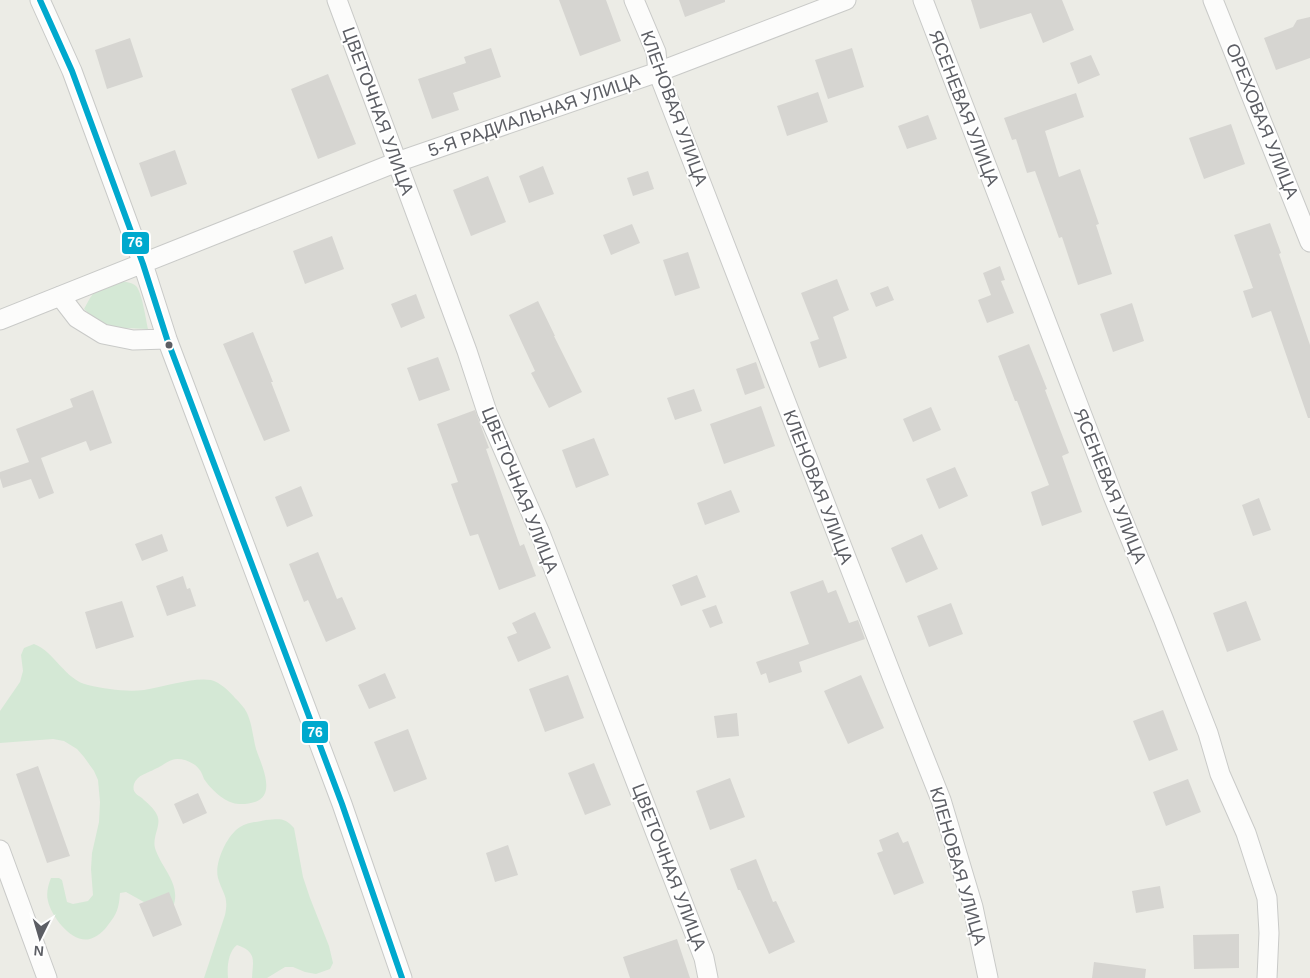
<svg xmlns="http://www.w3.org/2000/svg" width="1310" height="978" viewBox="0 0 1310 978" font-family="Helvetica,sans-serif">
  <style>
    .green { fill: #d4e8d5 }
    .building { fill: #d6d5d1 }
    .lines { fill: none; stroke-linecap: round; stroke-linejoin: round }
    .minor-casing { stroke: #c9cac8; stroke-width: 21 }
    .minor { stroke: #fcfcfb; stroke-width: 19 }
    .bus-1-casing { stroke: #fff; stroke-width: 10 }
    .bus-1 { stroke: #00a9ce; stroke-width: 6 }
    .bus-dot { fill: #5c5e64; stroke: #fff; stroke-width: 2 }
    .labels { text-anchor: middle; stroke-width: 4; stroke-linejoin: round; paint-order: stroke }
    .street-label { font-size: 18px; fill: #5c5e64; stroke: #fff }
    .line-badge { stroke: #fff; stroke-width: 2 }
    .badge-label { font-size: 14px; text-anchor: middle; font-weight: bold; fill: #fff }
  </style>
  <rect width="100%" height="100%" fill="#ecece6"/>
  <!-- green -->
  <path class="green" d="M121 281C125 282 132 282 136 286 142 292 146 320 148 329L103 327 84 309 90 298 95 291Z
    M34 644C55 652 65 680 88 685 106 689 126 692 144 690 163 687 193 677 211 680 221 683 229 691 235 698 240 703 244 707 247 713 252 724 253 737 256 749 261 764 277 795 255 802 249 804 239 805 233 803 222 800 210 788 204 779 203 776 201 771 199 769 194 762 180 757 172 760 166 762 161 767 155 769 148 773 137 775 134 784 132 792 136 794 142 798 146 802 155 809 157 815 162 825 152 836 155 848 161 868 182 884 173 907L151 906 126 892 120 893C119 908 117 914 108 925 104 931 97 937 90 939 72 944 51 916 48 901 46 894 48 885 51 878H59L62 880 67 902 73 904 88 901 93 895 91 869 92 853 99 822 100 802 98 780 94 771 84 757 77 749 64 741 53 739 0 743V711L20 682 23 671 21 655 24 648Z
    M266 820C279 819 285 817 294 828L303 877 310 898 329 946 333 963 330 969 316 974 305 972 293 967H285L267 978H252C253 960 257 952 237 945 228 952 227 967 228 978H204L225 915C229 896 223 895 218 878 214 863 227 835 240 827 248 822 258 822 266 820Z"/>
  <!-- building -->
  <path class="building" d="M559 0H606L621 41 580 56Z
    M679 0H725V2L685 17Z
    M971 0H1062L1074 30 1043 43 1031 13 980 29Z
    M1310 17V58L1276 70 1264 38 1293 27 1297 20Z
    M130 38 143 77 107 89 95 50Z
    M491 48 501 77 453 93 459 110 432 119 418 79 466 63 464 57Z
    M852 48 864 87 828 99 815 60Z
    M1091 55 1100 75 1078 84 1070 63Z
    M328 74 356 144 318 159 291 89Z
    M818 92 828 122 787 136 777 106Z
    M1076 93 1084 117 1045 131 1059 177 1080 169 1099 224 1096 225 1112 274 1078 285 1062 237 1059 238 1035 171 1027 173 1016 139 1012 140 1004 118Z
    M928 115 937 139 907 149 898 126Z
    M1231 124 1245 164 1204 179 1189 138Z
    M175 150 187 184 151 197 139 163Z
    M543 166 554 194 529 203 519 176Z
    M648 171 654 189 633 196 627 178Z
    M488 176 506 222 471 236 453 190Z
    M1270 223 1281 253 1279 254 1310 345V418H1308L1271 311 1252 318 1243 291 1253 288 1234 235Z
    M632 224 640 243 611 255 603 235Z
    M332 236 344 269 305 284 293 251Z
    M688 252 700 288 675 296 663 260Z
    M1000 266 1005 280 1001 281 1014 313 987 323 978 300 991 295 983 273Z
    M837 279 849 310 833 317 847 358 819 368 810 342 819 339 801 293Z
    M888 286 894 300 876 307 870 293Z
    M416 294 425 318 401 328 391 304Z
    M538 301 555 336H554L582 392 549 408 531 373 535 371 509 315Z
    M1132 303 1144 341 1113 352 1100 314Z
    M253 332 273 382H271L290 431 264 441 223 344Z
    M1029 344 1047 389 1045 390 1069 453 1062 456 1082 512 1042 526 1031 492 1049 485 1017 401H1015L998 356Z
    M438 357 450 390 419 401 407 368Z
    M756 362 765 388 745 395 736 369Z
    M694 389 702 411 675 420 667 398Z
    M93 390 112 443 90 451 86 441 41 458 54 493 39 499 31 479 3 488 0 478V472L29 462 16 429 73 407 70 399Z
    M761 406 775 446 724 464 710 424Z
    M931 407 941 430 913 442 903 419Z
    M475 410 489 448 486 449 520 546 524 544 536 576 499 590 478 534 470 536 451 484 458 482 437 424Z
    M594 438 609 475 576 488 562 450Z
    M955 467 968 496 939 509 926 479Z
    M301 486 313 516 287 527 275 497Z
    M731 490 740 512 705 525 697 503Z
    M1259 498 1271 530 1253 536 1242 505Z
    M162 534 168 551 142 561 135 544Z
    M922 534 938 569 906 583 891 548Z
    M318 552 337 599 342 597 356 629 326 642 308 600 304 602 289 564Z
    M697 575 706 597 681 606 672 585Z
    M183 576 187 589 190 588 196 606 167 616 156 586Z
    M823 580 828 593 836 590 849 623 858 620 865 639 799 662 802 672 769 683 766 673 761 675 756 662 809 644 790 592Z
    M122 601 134 637 96 649 85 612Z
    M1246 601 1261 640 1227 652 1213 613Z
    M951 603 963 634 929 647 917 616Z
    M716 605 723 623 710 628 702 610Z
    M535 612 551 648 518 662 507 637 517 633 512 623Z
    M385 673 396 698 369 709 358 685Z
    M568 675 584 718 545 732 529 689Z
    M861 675 884 728 848 744 824 691Z
    M1163 710 1178 750 1149 761 1133 721Z
    M737 713 739 736 717 738 714 716Z
    M408 729 427 779 394 792 374 742Z
    M594 763 611 805 585 815 568 773Z
    M38 766 70 856 47 863 16 774Z
    M730 778 745 817 710 830 696 791Z
    M1188 779 1201 812 1166 826 1153 792Z
    M198 793 207 813 183 824 174 804Z
    M898 832 903 843 908 841 924 883 894 895 877 853 883 851 879 840Z
    M508 845 518 875 495 882 486 853Z
    M756 859 773 902 776 901 795 942 769 954 740 890H738L730 869Z
    M1160 886 1164 908 1136 913 1132 891Z
    M169 892 182 925 153 937 139 904Z
    M1239 934V968L1194 969 1193 935Z
    M677 939 690 978H630L623 957Z
    M1094 962 1146 969 1145 978H1092Z"/>
  <g class="lines">
    <defs>
      <path id="minor" d="M40 0 72 71 143 264 167 339 342 804 402 978
        M337 0 467 351 487 412 540 533 704 958 708 978
        M634 0 656 52 658 72 895 684 941 800 973 907 988 978
        M923 0 1113 496 1163 618 1208 733 1220 774 1246 833 1267 898 1269 933 1267 978
        M1213 0 1310 242
        M60 296 77 318 103 334 133 340 167 339
        M0 320 397 162 658 72 846 0
        M0 850 47 978"/>
    </defs>
    <!-- minor casing -->
    <use href="#minor" class="minor-casing"/>
    <!-- minor -->
    <use href="#minor" class="minor"/>
    <defs>
      <path id="bus-1" d="M40 0 72 71 143 264 167 339 342 804 402 978"/>
    </defs>
    <!-- bus-1 casing -->
    <use href="#bus-1" class="bus-1-casing"/>
    <!-- bus-1 -->
    <use href="#bus-1" class="bus-1"/>
  </g>
  <!-- markers -->
  <circle class="bus-dot" cx="169" cy="345" r="4.5"/>
  <g class="labels">
    <!-- street labels -->
    <g class="street-label">
      <text transform="translate(674 108) rotate(70)" y="6">КЛЕНОВАЯ УЛИЦА</text>
      <text transform="translate(964 108) rotate(69)" y="6">ЯСЕНЕВАЯ УЛИЦА</text>
      <text transform="translate(378 111) rotate(70)" y="6">ЦВЕТОЧНАЯ УЛИЦА</text>
      <text transform="translate(534 115) rotate(-19)" y="6">5-Я РАДИАЛЬНАЯ УЛИЦА</text>
      <text transform="translate(1262 121) rotate(68)" y="6">ОРЕХОВАЯ УЛИЦА</text>
      <text transform="translate(1110 486) rotate(68)" y="6">ЯСЕНЕВАЯ УЛИЦА</text>
      <text transform="translate(818 487) rotate(69)" y="6">КЛЕНОВАЯ УЛИЦА</text>
      <text transform="translate(520 490) rotate(68)" y="6">ЦВЕТОЧНАЯ УЛИЦА</text>
      <text transform="translate(958 866) rotate(74)" y="6">КЛЕНОВАЯ УЛИЦА</text>
      <text transform="translate(669 867) rotate(69)" y="6">ЦВЕТОЧНАЯ УЛИЦА</text>
    </g>
  </g>
  <g class="line-badge">
    <rect x="121" y="231" width="29" height="24" rx="5" fill="#00a9ce"/>
    <rect x="301" y="720" width="28" height="24" rx="5" fill="#00a9ce"/>
  </g>
  <g class="badge-label">
    <text x="135" y="247">76</text>
    <text x="315" y="737">76</text>
  </g>
  <!-- north arrow -->
  <g transform="translate(40 938) rotate(185)" stroke="#ffffff" stroke-width="4" paint-order="stroke">
  <path d="M0-4L9 19L0 12L-9 19Z" fill="#5c5e64"/>
  <text y="-8" font-size="14" font-weight="bold" text-anchor="middle" fill="#5c5e64">N</text>
  </g>
</svg>
